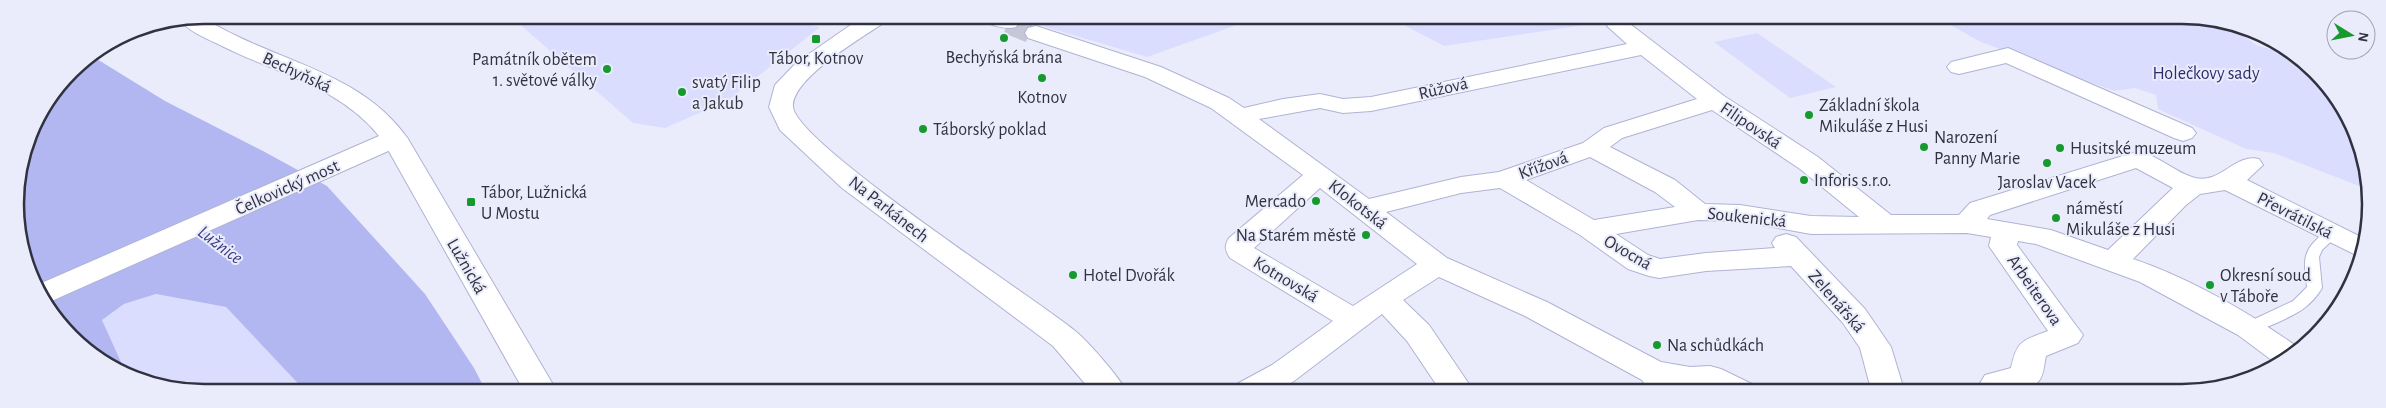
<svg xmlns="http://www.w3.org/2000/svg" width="2386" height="408" viewBox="0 0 2386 408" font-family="'Alegreya Sans',sans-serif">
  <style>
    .green { fill: #daddfd }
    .water { fill: #b2b7f2 }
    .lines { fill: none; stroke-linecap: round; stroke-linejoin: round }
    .minor-tunnel { stroke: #c6c7d6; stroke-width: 24; stroke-dasharray: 24 12; stroke-linecap: butt }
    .service-casing { stroke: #afb3d4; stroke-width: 2 }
    .minor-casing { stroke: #afb3d4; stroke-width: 2 }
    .tertiary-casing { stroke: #afb3d4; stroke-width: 2 }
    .secondary-casing { stroke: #afb3d4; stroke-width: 2 }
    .service { fill: #fff; fill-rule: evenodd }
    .minor { fill: #fff; fill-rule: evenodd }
    .tertiary { fill: #fff; fill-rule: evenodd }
    .secondary { fill: #fff; fill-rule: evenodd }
    .poi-dot { fill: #169a2f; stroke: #ebecfb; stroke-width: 2 }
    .labels { text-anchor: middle; stroke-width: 4; stroke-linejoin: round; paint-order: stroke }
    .poi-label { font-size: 18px; fill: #313240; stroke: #ebecfb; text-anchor: start }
    .street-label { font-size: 18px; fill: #313240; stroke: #ebecfb }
    .park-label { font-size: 18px; fill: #2d2a6d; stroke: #ebecfb }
    .water-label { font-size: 19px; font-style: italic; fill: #3d3c81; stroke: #ebecfb }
    .rim { fill: none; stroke: #313240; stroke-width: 2.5 }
  </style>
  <rect width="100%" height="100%" fill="#ebecfb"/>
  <!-- green -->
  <path class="green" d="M509 15H776L775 17 820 27 727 101 665 128 633 123Z
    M1025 15H1265L1147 57 1046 27Z
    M1385 15H1607L1591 24 1444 46Z
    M1924 15H2195L2231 25 2256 45 2294 56 2324 80 2361 144 2367 189 2274 153 2246 149 2158 109 2156 95 2135 88 2114 91 1981 42 1945 22 1939 23Z
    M1757 33 1836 87 1790 98 1714 42Z
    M156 294 226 307 307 393H191L121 374V362L102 320 124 304Z"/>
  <!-- water -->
  <path class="water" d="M92 56 165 101 263 151 327 186 425 294 474 368 487 393H307L226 307 156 294 124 304 102 320 121 362V374L62 329 53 314 19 218 15 192 34 121 71 70Z"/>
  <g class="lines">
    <!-- minor-tunnel -->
    <path class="minor-tunnel" d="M1008 22 1036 33"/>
    <defs>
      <path id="service" d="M2332 230 2339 234 2322 250 2319 257 2322 288C2318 295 2310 304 2303 309 2293 316 2254 335 2244 332L2241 328 2244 324 2293 301 2307 287C2305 269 2301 255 2315 241 2320 236 2325 231 2332 230Z"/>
      <path id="minor" d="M978 15C991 15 1011 11 1019 22L1016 27C1005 30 985 25 978 15Z
        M1618 19 1626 21 1724 96 1818 157 1891 215H1959L1970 203 2139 151C2159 156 2176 173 2195 178 2221 184 2235 153 2259 159L2263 165 2247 180 2365 239 2360 257 2225 190 2200 194 2186 205 2133 259C2192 279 2248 312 2299 348L2277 364 2238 335 2140 282 2036 244 2018 241 2017 245 2083 335 2078 343 2046 356C2044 364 2044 376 2038 382 2024 398 1992 393 1974 393L1985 375 2011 368C2017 340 2022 341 2048 331L1989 246 1991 237 1967 233 1811 234 1740 221 1698 220 1616 234 1648 255 1660 259 1706 253 1775 248 1772 243 1776 237 1786 234 1796 237 1865 309 1891 347 1905 393H1872L1860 348 1843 323 1791 266 1706 271 1659 278 1649 276 1628 269 1580 235 1500 188 1461 193 1386 212 1447 258 1547 302 1661 362 1690 367 1710 366 1721 369 1754 385 1758 393H1713L1706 389H1684L1686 393H1651L1642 380 1525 316 1439 277 1403 300 1429 325 1475 393H1442L1407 341 1382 314 1294 381 1274 393H1231L1235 385 1272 365 1333 321 1230 258C1225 250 1224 246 1229 238L1303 175 1211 108 1145 77 1028 38 1025 33 1028 28 1036 26 1161 67 1229 98 1244 108 1283 99 1320 94 1343 99 1371 97 1627 44 1607 26 1610 21ZM1641 55 1697 99 1604 128 1583 143 1499 172 1461 177 1369 199 1259 119 1320 108 1343 113 1371 111ZM1712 110 1800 169 1859 217 1811 216 1740 205 1705 204 1675 180 1610 147 1622 138ZM1590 157 1655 192 1675 207 1594 220 1526 180ZM2136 168 2173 188 2108 250 2051 230 1987 219 1990 215ZM1320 188 1417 264 1353 306 1254 248Z
        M2008 48 2192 128 2196 133 2192 138 2183 141 2174 138 2006 63 1959 74 1951 72 1947 67 1951 62Z
        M395 131 404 134 408 139 558 393H525L382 139 386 134Z"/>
      <path id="tertiary" d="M201 16C268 61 359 68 408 139L404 144 47 303 37 285 379 136C340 87 276 73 222 46 208 39 189 32 180 20Z"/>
      <path id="secondary" d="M865 15H891L888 20C865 36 791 78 793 107 797 144 1033 297 1074 330 1089 342 1118 376 1128 393H1093L1053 346 842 188 780 130 769 107 775 85 796 63Z"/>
    </defs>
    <!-- service casing -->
    <use href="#service" class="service-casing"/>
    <!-- minor casing -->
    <use href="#minor" class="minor-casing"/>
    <!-- tertiary casing -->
    <use href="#tertiary" class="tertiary-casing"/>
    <!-- secondary casing -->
    <use href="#secondary" class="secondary-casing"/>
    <!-- service -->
    <use href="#service" class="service"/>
    <!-- minor -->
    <use href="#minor" class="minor"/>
    <!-- tertiary -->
    <use href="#tertiary" class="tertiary"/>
    <!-- secondary -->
    <use href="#secondary" class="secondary"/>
  </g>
  <!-- markers -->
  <g class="poi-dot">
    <circle cx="1004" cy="38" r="5"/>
    <rect x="811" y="34" width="10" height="10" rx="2.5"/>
    <circle cx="607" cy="69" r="5"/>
    <circle cx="1042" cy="78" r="5"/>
    <circle cx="682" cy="92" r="5"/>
    <circle cx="1809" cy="115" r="5"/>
    <circle cx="923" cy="129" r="5"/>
    <circle cx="1924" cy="147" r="5"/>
    <circle cx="2060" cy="148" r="5"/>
    <circle cx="2047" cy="163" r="5"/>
    <circle cx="1804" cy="180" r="5"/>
    <circle cx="1316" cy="201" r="5"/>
    <rect x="466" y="197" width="10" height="10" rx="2.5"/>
    <circle cx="2056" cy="218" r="5"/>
    <circle cx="1366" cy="235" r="5"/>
    <circle cx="1073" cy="275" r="5"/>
    <circle cx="2210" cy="285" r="5"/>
    <circle cx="1657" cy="345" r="5"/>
  </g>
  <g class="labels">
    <!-- poi labels -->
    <g class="poi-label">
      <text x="1004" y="63" text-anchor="middle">Bechyňská brána</text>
      <text x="816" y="64" text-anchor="middle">Tábor, Kotnov</text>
      <text x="597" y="65" text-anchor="end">Památník obětem<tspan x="597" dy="21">1. světové války</tspan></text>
      <text x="692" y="88">svatý Filip<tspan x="692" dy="21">a Jakub</tspan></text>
      <text x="1042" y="103" text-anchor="middle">Kotnov</text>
      <text x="1819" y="111">Základní škola<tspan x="1819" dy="21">Mikuláše z Husi</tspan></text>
      <text x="933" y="135">Táborský poklad</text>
      <text x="1934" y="143">Narození<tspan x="1934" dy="21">Panny Marie</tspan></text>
      <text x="2070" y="154">Husitské muzeum</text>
      <text x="1814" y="186">Inforis s.r.o.</text>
      <text x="2047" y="188" text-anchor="middle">Jaroslav Vacek</text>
      <text x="481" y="198">Tábor, Lužnická<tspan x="481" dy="21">U Mostu</tspan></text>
      <text x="1306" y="207" text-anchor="end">Mercado</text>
      <text x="2066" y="214">náměstí<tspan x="2066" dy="21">Mikuláše z Husi</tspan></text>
      <text x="1356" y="241" text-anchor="end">Na Starém městě</text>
      <text x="1083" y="281">Hotel Dvořák</text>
      <text x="2220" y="281">Okresní soud<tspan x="2220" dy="21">v Táboře</tspan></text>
      <text x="1667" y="351">Na schůdkách</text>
    </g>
    <!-- street labels -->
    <g class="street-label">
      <text transform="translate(297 72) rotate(25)" y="6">Bechyňská</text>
      <text transform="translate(1443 88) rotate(-13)" y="6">Růžová</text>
      <text transform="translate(1751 125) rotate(34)" y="6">Filipovská</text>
      <text transform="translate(1543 165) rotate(-20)" y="6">Křížová</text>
      <text transform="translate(287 187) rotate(-24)" y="6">Čelkovický most</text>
      <text transform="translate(1358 204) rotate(38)" y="6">Klokotská</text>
      <text transform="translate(889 209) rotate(38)" y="6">Na Parkánech</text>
      <text transform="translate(2295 215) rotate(27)" y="6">Převrátilská</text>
      <text transform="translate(1747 217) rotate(6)" y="6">Soukenická</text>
      <text transform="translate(1628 252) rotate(30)" y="6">Ovocná</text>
      <text transform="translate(467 266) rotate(60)" y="6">Lužnická</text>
      <text transform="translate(1286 279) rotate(31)" y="6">Kotnovská</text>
      <text transform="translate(2035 290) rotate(55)" y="6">Arbeiterova</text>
      <text transform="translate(1837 301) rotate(49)" y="6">Zelenářská</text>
    </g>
    <!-- park labels -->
    <g class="park-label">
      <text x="2206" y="79">Holečkovy sady</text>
    </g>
    <!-- water labels -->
    <g class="water-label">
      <text transform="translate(221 244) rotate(37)" y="7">Lužnice</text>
    </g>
  </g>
  <!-- crop -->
  <path d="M0 0H2386V408H0ZM204 24H2182A180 180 0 0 1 2362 204V204A180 180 0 0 1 2182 384H204A180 180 0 0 1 24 204V204A180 180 0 0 1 204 24Z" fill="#ebecfb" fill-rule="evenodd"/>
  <path class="rim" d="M204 24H2182A180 180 0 0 1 2362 204V204A180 180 0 0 1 2182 384H204A180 180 0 0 1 24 204V204A180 180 0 0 1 204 24Z"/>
  <!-- north arrow -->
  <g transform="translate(2351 35) rotate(100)"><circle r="24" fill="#ebecfb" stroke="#a1a2b0"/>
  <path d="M0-4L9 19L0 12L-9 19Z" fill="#169a2f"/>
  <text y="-8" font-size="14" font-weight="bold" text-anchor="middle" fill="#313240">N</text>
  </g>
</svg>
